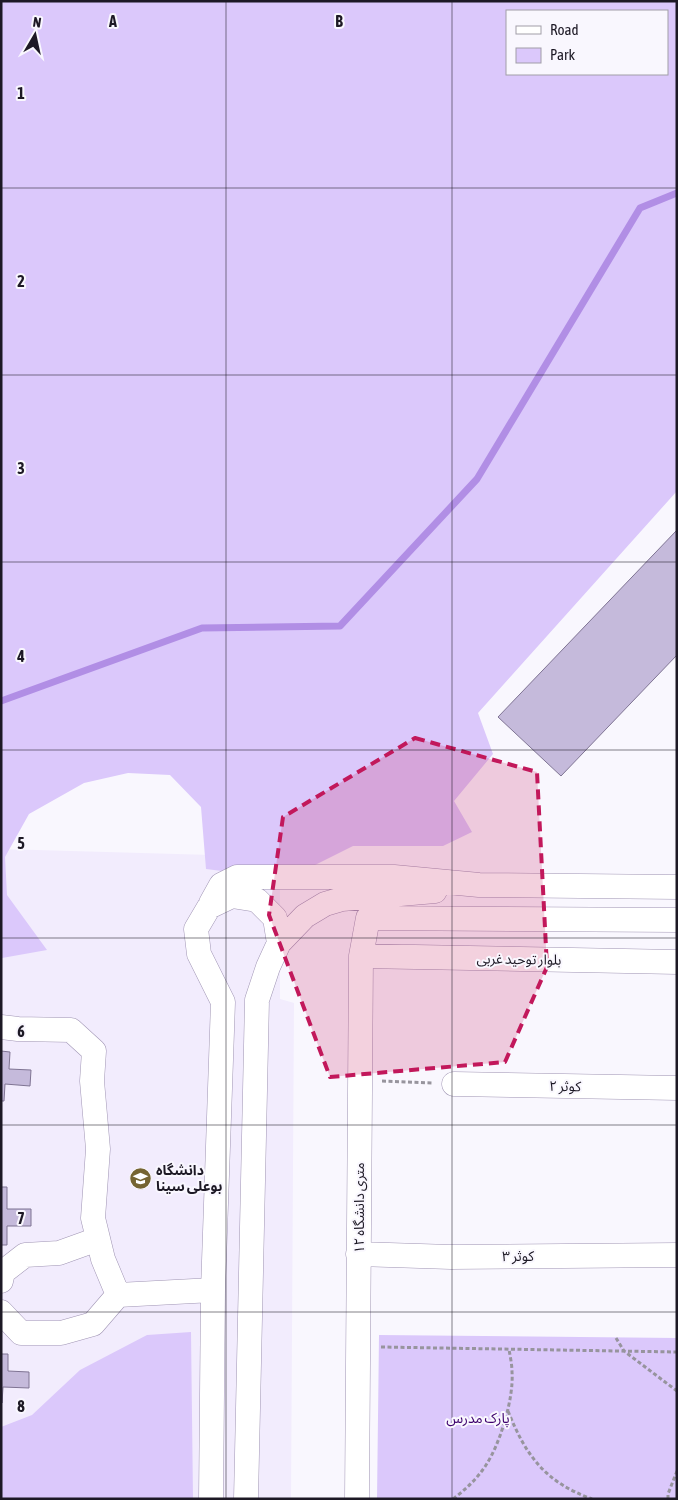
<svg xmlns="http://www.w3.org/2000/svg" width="678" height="1500" viewBox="0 0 678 1500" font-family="'Asap Condensed','Noto Sans Arabic',sans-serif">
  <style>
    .built { fill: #f2ecfd }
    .green { fill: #dbc8fb; fill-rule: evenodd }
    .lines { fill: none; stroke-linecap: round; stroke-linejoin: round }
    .stream { stroke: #b18ee5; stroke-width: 7 }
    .building { fill: #c5badb; stroke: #7f7493 }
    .minor-casing { stroke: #a095b4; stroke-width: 25 }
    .path { stroke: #97949d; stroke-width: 3; stroke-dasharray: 4 2.5; stroke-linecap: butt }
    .minor { stroke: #fff; stroke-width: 24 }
    .marked { fill: #c2185b; fill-opacity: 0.2; stroke: #c2185b; stroke-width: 4; stroke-dasharray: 10 6; stroke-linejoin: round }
    .grid { fill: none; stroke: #1d1925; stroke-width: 1; stroke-opacity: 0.55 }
    .labels { text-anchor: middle; stroke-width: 4; stroke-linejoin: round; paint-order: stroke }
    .street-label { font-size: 14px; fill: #1d1925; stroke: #f9f7fe }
    .poi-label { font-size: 14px; font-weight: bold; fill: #1d1925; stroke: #f9f7fe; text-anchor: start }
    .park-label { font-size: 14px; fill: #3d006d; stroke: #f9f7fe }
    .grid-label { font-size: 16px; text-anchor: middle; font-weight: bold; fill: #1d1925; stroke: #f9f7fe; stroke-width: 4; stroke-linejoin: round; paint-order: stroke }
  </style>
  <rect width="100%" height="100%" fill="#f9f7fe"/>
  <!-- built -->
  <path class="built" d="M1 849 280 857V999L294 1003 291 1499H1Z"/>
  <!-- green -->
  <path class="green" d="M1 1H677V491L478 713 493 754 454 801 472 832 443 846H353L287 879 206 869 201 807 170 775 128 773 84 783 29 814 5 857 7 895 47 950 2 958H1ZM507 11H667V74H507Z
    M191 1332 193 1499H1V1427L32 1415 80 1370 147 1335Z
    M379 1335 677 1338V1499H377Z"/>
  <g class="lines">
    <!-- stream -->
    <path class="stream" d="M1 701 202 628 340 626 477 479 640 208 677 193"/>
  </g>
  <!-- building -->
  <path class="building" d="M677 530V655L561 776 498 717Z
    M1 1051 10 1052 9 1069 31 1070 30 1086 5 1084 4 1101H1Z
    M1 1187H7V1209H31V1226H7V1245H1Z
    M1 1354H8V1371L29 1372V1388L3 1387 2 1403Z"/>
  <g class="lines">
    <defs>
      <path id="minor" d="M211 903 221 885 237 877H394L479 885 677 887
        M279 943 305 916 325 904 342 899 435 891
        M361 956 677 962
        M1 1027 18 1029 71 1030 94 1051 92 1081 98 1149 93 1218 103 1259 118 1295 213 1290
        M454 1084 677 1088
        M358 1254 451 1257 677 1255
        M1 1281 3 1272 25 1255 59 1253 98 1239
        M1 1312 21 1333H61L93 1324 118 1295
        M211 1499 213 1290 223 1002 199 954 196 929 209 907 232 896 257 900 275 918 279 943 268 967 257 1000 246 1499
        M357 1499 361 956 368 918 677 920"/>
    </defs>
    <!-- minor casing -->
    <use href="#minor" class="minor-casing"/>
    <!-- path -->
    <path class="path" d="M382 1081 433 1083
      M616 1338 624 1351 677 1391
      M381 1347 677 1352
      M508 1411C526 1456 545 1482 592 1499
      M453 1499C466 1489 477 1479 486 1465 500 1444 514 1398 512 1372 512 1364 510 1356 509 1349
      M668 1499V1494L677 1471"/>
    <!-- minor -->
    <use href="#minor" class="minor"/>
  </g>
  <!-- marked area -->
  <path class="marked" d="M415 738 537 772 547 967 505 1062 330 1077 269 915 283 817Z"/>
  <!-- grid -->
  <path class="grid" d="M226 1V1499M452 1V1499M1 188H677M1 375H677M1 562H677M1 750H677M1 938H677M1 1125H677M1 1312H677"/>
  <!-- icons -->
  <defs>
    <symbol id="university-disc" viewBox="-11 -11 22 22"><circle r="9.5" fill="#756432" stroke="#f9f7fe"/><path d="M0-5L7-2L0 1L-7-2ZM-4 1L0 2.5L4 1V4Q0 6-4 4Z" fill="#fff"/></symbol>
  </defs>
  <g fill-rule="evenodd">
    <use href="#university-disc" x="128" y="1166" width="25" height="25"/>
  </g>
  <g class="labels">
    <!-- street labels -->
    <g class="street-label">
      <text transform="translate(519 959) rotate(1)" y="5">بلوار توحید غربی</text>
      <text transform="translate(565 1086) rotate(1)" y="5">کوثر ۲</text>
      <text transform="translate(359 1208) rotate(-90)" y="5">۱۲ متری دانشگاه</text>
      <text x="518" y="1261">کوثر ۳</text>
    </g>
    <!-- poi labels -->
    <g class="poi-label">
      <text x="156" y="1175">دانشگاه<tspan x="156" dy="16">بوعلی سینا</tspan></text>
    </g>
    <!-- park labels -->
    <g class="park-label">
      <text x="478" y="1423">پارک مدرس</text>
    </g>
  </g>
  <g class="grid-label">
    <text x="113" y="27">A</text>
    <text x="339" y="27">B</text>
    <text x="21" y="99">1</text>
    <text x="21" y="287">2</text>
    <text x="21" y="474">3</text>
    <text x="21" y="662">4</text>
    <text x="21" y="849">5</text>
    <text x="21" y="1037">6</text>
    <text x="21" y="1224">7</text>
    <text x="21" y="1412">8</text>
  </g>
  <!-- border -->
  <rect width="678" height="1500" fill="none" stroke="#1d1925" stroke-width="5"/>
  <!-- legend -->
  <rect x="506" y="10" width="162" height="65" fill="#f9f7fe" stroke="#a19ea7"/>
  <rect x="516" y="26" width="25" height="8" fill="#ffffff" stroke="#a19ea7"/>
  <text x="550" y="35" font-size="15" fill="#1d1925">Road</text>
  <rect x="516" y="48" width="25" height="15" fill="#dbc8fb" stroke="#a19ea7"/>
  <text x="550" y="60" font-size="15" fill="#1d1925">Park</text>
  <!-- north arrow -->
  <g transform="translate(35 35) rotate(9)" stroke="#f9f7fe" stroke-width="4" paint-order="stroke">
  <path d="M0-4L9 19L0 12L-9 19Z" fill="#1d1925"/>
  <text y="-8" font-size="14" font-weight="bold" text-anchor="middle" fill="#1d1925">N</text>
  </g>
</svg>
